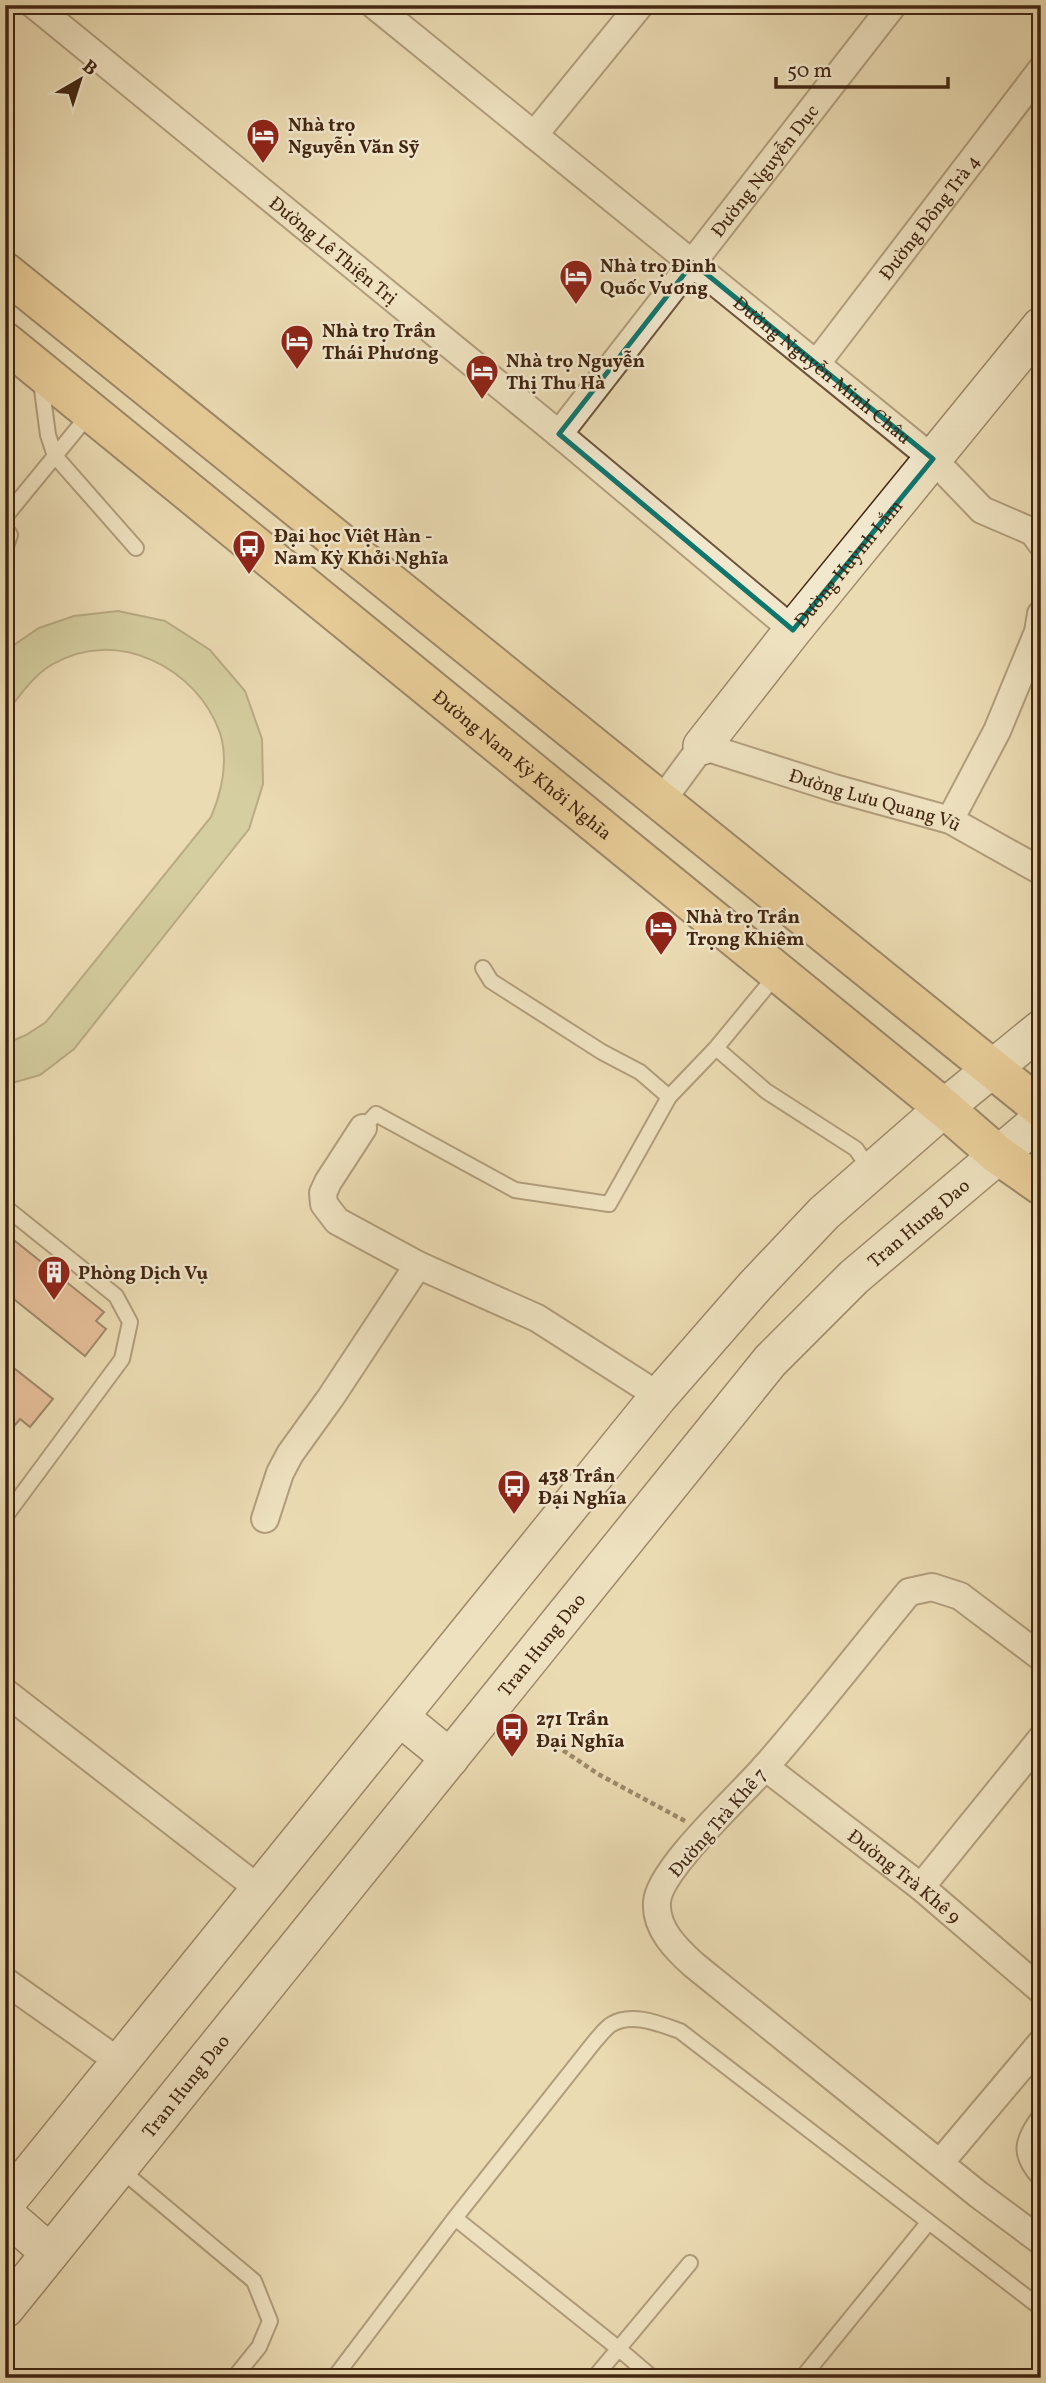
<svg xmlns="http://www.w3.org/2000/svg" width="1046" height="2383" viewBox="0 0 1046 2383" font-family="Vollkorn,serif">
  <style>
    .green { fill: #bbbf8a; stroke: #7e724e; stroke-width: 2 }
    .building { fill: #e09e7c; stroke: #422612; stroke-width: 2 }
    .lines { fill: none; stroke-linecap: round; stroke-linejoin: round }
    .lane-casing { stroke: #6c533a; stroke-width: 18 }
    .street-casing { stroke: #6c533a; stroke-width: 30 }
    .secondary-casing { stroke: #422612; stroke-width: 40 }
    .primary-casing { stroke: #422612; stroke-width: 42 }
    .path { stroke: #422612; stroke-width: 4.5; stroke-dasharray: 5 3.5; stroke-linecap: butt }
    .lane { stroke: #f2e8ce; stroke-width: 14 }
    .street { stroke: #f2e8ce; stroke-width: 26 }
    .secondary { stroke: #f2e8ce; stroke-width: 37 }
    .primary { stroke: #e6be7a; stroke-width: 38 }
    .marked { fill: none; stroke: #0f766e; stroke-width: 5; stroke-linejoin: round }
    .labels { text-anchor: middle; stroke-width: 5; stroke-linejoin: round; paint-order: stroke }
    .poi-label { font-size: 19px; font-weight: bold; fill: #422612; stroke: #f2e8ce; text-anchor: start }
    .street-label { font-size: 19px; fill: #422612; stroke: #f2e8ce }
  </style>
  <rect width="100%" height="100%" fill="#ebdbb3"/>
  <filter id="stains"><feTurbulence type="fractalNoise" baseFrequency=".00286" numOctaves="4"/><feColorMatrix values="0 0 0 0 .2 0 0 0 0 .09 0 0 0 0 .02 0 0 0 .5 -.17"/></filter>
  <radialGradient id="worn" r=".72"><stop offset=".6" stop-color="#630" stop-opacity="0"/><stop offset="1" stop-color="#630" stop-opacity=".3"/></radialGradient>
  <!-- green -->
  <path class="green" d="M118 611 165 621 210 650 245 691 262 739 263 784 249 829 74 1049 40 1075 5 1085V1044L26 1035 46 1022 211 817C222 791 229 762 220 733 197 667 116 627 53 664 32 676 20 696 5 714V651L39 628 74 616Z"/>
  <!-- building -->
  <path class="building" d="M5 1233 104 1312 96 1321 106 1329 85 1356 5 1292Z
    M5 1361 53 1399 30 1427 20 1419 15 1425 5 1417Z"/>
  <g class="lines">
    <defs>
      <path id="lane" d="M41 382 48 435 55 456 136 548
        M5 517 91 412
        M5 527 10 535 5 549
        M483 968 491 981 602 1052 640 1072 669 1097
        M716 1048 766 1091 856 1149 870 1170
        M363 1128 376 1114 515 1190 609 1204 669 1097 716 1048 777 974
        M5 1207 116 1296 130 1322 122 1359 5 1517
        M1041 2114C1021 2140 1017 2155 1041 2180
        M120 2169 254 2281 270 2321 259 2347 234 2378
        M455 2218 619 2349 653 2378
        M334 2378 455 2218 595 2041C600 2036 606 2027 612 2024 632 2012 660 2024 680 2031L1041 2308
        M594 2378 690 2263
        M802 2378 928 2223"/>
      <g id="street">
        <path id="s1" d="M34 5 559 434 793 630"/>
        <path id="s2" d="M374 5 933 459 982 510 1033 532 1041 543"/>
        <path d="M534 135 640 5"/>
        <path id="s3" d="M817 363 1041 70"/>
        <path id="s4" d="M559 434 893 5"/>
        <path id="s5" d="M660 803 702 746 834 788 950 820 1041 871"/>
        <path d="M950 820 997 731 1038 632 1041 614"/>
        <path d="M363 1128 328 1182 323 1193 324 1204 337 1221 418 1265 537 1318 659 1396"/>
        <path d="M265 1519 280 1473 290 1454 331 1397 418 1265"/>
        <path d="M1041 1657 960 1596 932 1587 909 1592C861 1650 815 1710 766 1766 742 1794 659 1869 657 1902 655 1928 676 1949 694 1965L979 2195 1041 2241"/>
        <path d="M5 1692 259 1889"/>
        <path id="s6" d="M765 1767 921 1887 1041 1990"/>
        <path d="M921 1887 1041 1739"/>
        <path d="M5 1981 121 2063"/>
        <path d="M940 2163 1041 2043"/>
      </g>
      <g id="secondary">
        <path id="s7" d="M702 746 793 630 1041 326"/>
        <path d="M401 1718 450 1758"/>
        <path d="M5 2204 659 1396 755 1286 824 1213 944 1108 1041 1029"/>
        <path d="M5 2214 50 2253"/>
        <path id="s8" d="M5 2309 770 1361 854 1277 1041 1119"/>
      </g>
      <g id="primary">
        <path d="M5 272 1041 1108"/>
        <path id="s9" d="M5 342 944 1108 998 1155 1041 1185"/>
      </g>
    </defs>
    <!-- lane casing -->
    <use href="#lane" class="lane-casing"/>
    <!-- street casing -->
    <use href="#street" class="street-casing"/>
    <!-- secondary casing -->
    <use href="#secondary" class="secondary-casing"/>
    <!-- primary casing -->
    <use href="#primary" class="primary-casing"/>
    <!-- path -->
    <path class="path" d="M542 1736 598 1774 685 1821"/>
    <!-- lane -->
    <use href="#lane" class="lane"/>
    <!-- street -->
    <use href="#street" class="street"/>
    <!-- secondary -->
    <use href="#secondary" class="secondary"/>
    <!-- primary -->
    <use href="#primary" class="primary"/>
  </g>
  <!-- marked area -->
  <path d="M0 0H1046V2383H0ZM693 263 933 459 793 630 559 434Z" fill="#ebdbb3" fill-opacity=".55" fill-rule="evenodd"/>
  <path class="marked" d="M693 263 933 459 793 630 559 434Z"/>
  <!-- icons -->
  <defs>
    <symbol id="hotel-pin" viewBox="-11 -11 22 30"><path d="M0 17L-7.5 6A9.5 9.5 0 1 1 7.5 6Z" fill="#8f2418" stroke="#f2e8ce"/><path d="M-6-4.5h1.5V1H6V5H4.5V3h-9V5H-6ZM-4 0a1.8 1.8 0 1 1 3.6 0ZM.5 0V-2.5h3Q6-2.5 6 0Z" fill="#fff"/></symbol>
    <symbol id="bus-pin" viewBox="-11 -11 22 30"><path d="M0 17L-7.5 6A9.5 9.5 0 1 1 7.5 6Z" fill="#8f2418" stroke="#f2e8ce"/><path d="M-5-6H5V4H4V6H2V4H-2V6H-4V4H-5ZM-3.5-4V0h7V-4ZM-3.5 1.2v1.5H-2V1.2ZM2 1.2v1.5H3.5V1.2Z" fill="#fff"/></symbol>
    <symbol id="building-pin" viewBox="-11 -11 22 30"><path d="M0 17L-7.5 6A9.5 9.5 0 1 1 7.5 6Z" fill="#8f2418" stroke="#f2e8ce"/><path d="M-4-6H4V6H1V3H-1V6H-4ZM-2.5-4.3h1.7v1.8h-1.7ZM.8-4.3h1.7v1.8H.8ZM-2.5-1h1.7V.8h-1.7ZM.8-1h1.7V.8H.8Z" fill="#fff"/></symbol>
  </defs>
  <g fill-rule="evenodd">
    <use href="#hotel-pin" x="244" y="116" width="38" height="52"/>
    <use href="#hotel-pin" x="557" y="257" width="38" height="52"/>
    <use href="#hotel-pin" x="278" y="322" width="38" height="52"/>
    <use href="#hotel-pin" x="463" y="352" width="38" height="52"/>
    <use href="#bus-pin" x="230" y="527" width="38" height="52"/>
    <use href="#hotel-pin" x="642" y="908" width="38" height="52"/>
    <use href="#building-pin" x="35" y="1253" width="38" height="52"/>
    <use href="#bus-pin" x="495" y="1467" width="38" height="52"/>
    <use href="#bus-pin" x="493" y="1710" width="38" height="52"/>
  </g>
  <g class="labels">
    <!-- poi labels -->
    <g class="poi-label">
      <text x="288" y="131">Nhà trọ<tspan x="288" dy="22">Nguyễn Văn Sỹ</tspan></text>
      <text x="600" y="272">Nhà trọ Đinh<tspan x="600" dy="22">Quốc Vương</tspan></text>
      <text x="322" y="337">Nhà trọ Trần<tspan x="322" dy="22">Thái Phương</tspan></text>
      <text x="506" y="367">Nhà trọ Nguyễn<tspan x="506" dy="22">Thị Thu Hà</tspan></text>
      <text x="274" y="542">Đại học Việt Hàn -<tspan x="274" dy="22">Nam Kỳ Khởi Nghĩa</tspan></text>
      <text x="686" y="923">Nhà trọ Trần<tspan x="686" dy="22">Trọng Khiêm</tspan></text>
      <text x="78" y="1279">Phòng Dịch Vụ</text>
      <text x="538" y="1482">438 Trần<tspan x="538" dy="22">Đại Nghĩa</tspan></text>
      <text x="536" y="1725">271 Trần<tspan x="536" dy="22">Đại Nghĩa</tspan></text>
    </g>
    <!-- street labels -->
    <g class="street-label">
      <text dy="7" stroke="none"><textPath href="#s4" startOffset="334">Đường Nguyễn Dục</textPath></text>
      <text dy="7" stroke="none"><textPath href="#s3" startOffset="184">Đường Đông Trà 4</textPath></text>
      <text dy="7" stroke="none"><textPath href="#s1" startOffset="387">Đường Lê Thiện Trị</textPath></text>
      <text dy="7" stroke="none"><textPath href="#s2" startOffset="578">Đường Nguyễn Minh Châu</textPath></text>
      <text dy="7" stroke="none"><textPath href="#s7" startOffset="234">Đường Huỳnh Lắm</textPath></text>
      <text dy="7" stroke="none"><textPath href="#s9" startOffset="668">Đường Nam Kỳ Khởi Nghĩa</textPath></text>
      <text dy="7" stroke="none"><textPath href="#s5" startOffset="252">Đường Lưu Quang Vũ</textPath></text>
      <text dy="7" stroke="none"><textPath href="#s8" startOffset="1421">Tran Hung Dao</textPath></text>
      <text dy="7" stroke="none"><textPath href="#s8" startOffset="854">Tran Hung Dao</textPath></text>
      <text transform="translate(717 1822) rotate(-49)" y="7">Đường Trà Khê 7</text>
      <text dy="7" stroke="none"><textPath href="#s6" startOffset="177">Đường Trà Khê 9</textPath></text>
      <text dy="7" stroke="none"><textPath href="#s8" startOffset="287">Tran Hung Dao</textPath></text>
    </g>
  </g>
  <!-- margin -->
  <rect width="1046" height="2383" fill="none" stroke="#ebdbb3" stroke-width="28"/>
  <rect x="7" y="7" width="1032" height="2369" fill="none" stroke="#422612" stroke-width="3.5"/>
  <rect x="14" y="14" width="1018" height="2355" fill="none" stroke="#422612" stroke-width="2"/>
  <!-- north arrow -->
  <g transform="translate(80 80) rotate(39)" stroke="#f2e8ce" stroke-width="5" paint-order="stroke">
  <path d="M0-5L12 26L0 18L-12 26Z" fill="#422612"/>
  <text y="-10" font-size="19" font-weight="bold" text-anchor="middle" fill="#422612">B</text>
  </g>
  <!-- scale -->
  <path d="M776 77v10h172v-10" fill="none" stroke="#422612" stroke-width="3.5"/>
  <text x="787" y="77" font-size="21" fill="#422612" stroke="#f2e8ce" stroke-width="5" paint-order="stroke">50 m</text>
  <rect width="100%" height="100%" filter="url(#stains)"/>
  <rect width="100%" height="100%" fill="url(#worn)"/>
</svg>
